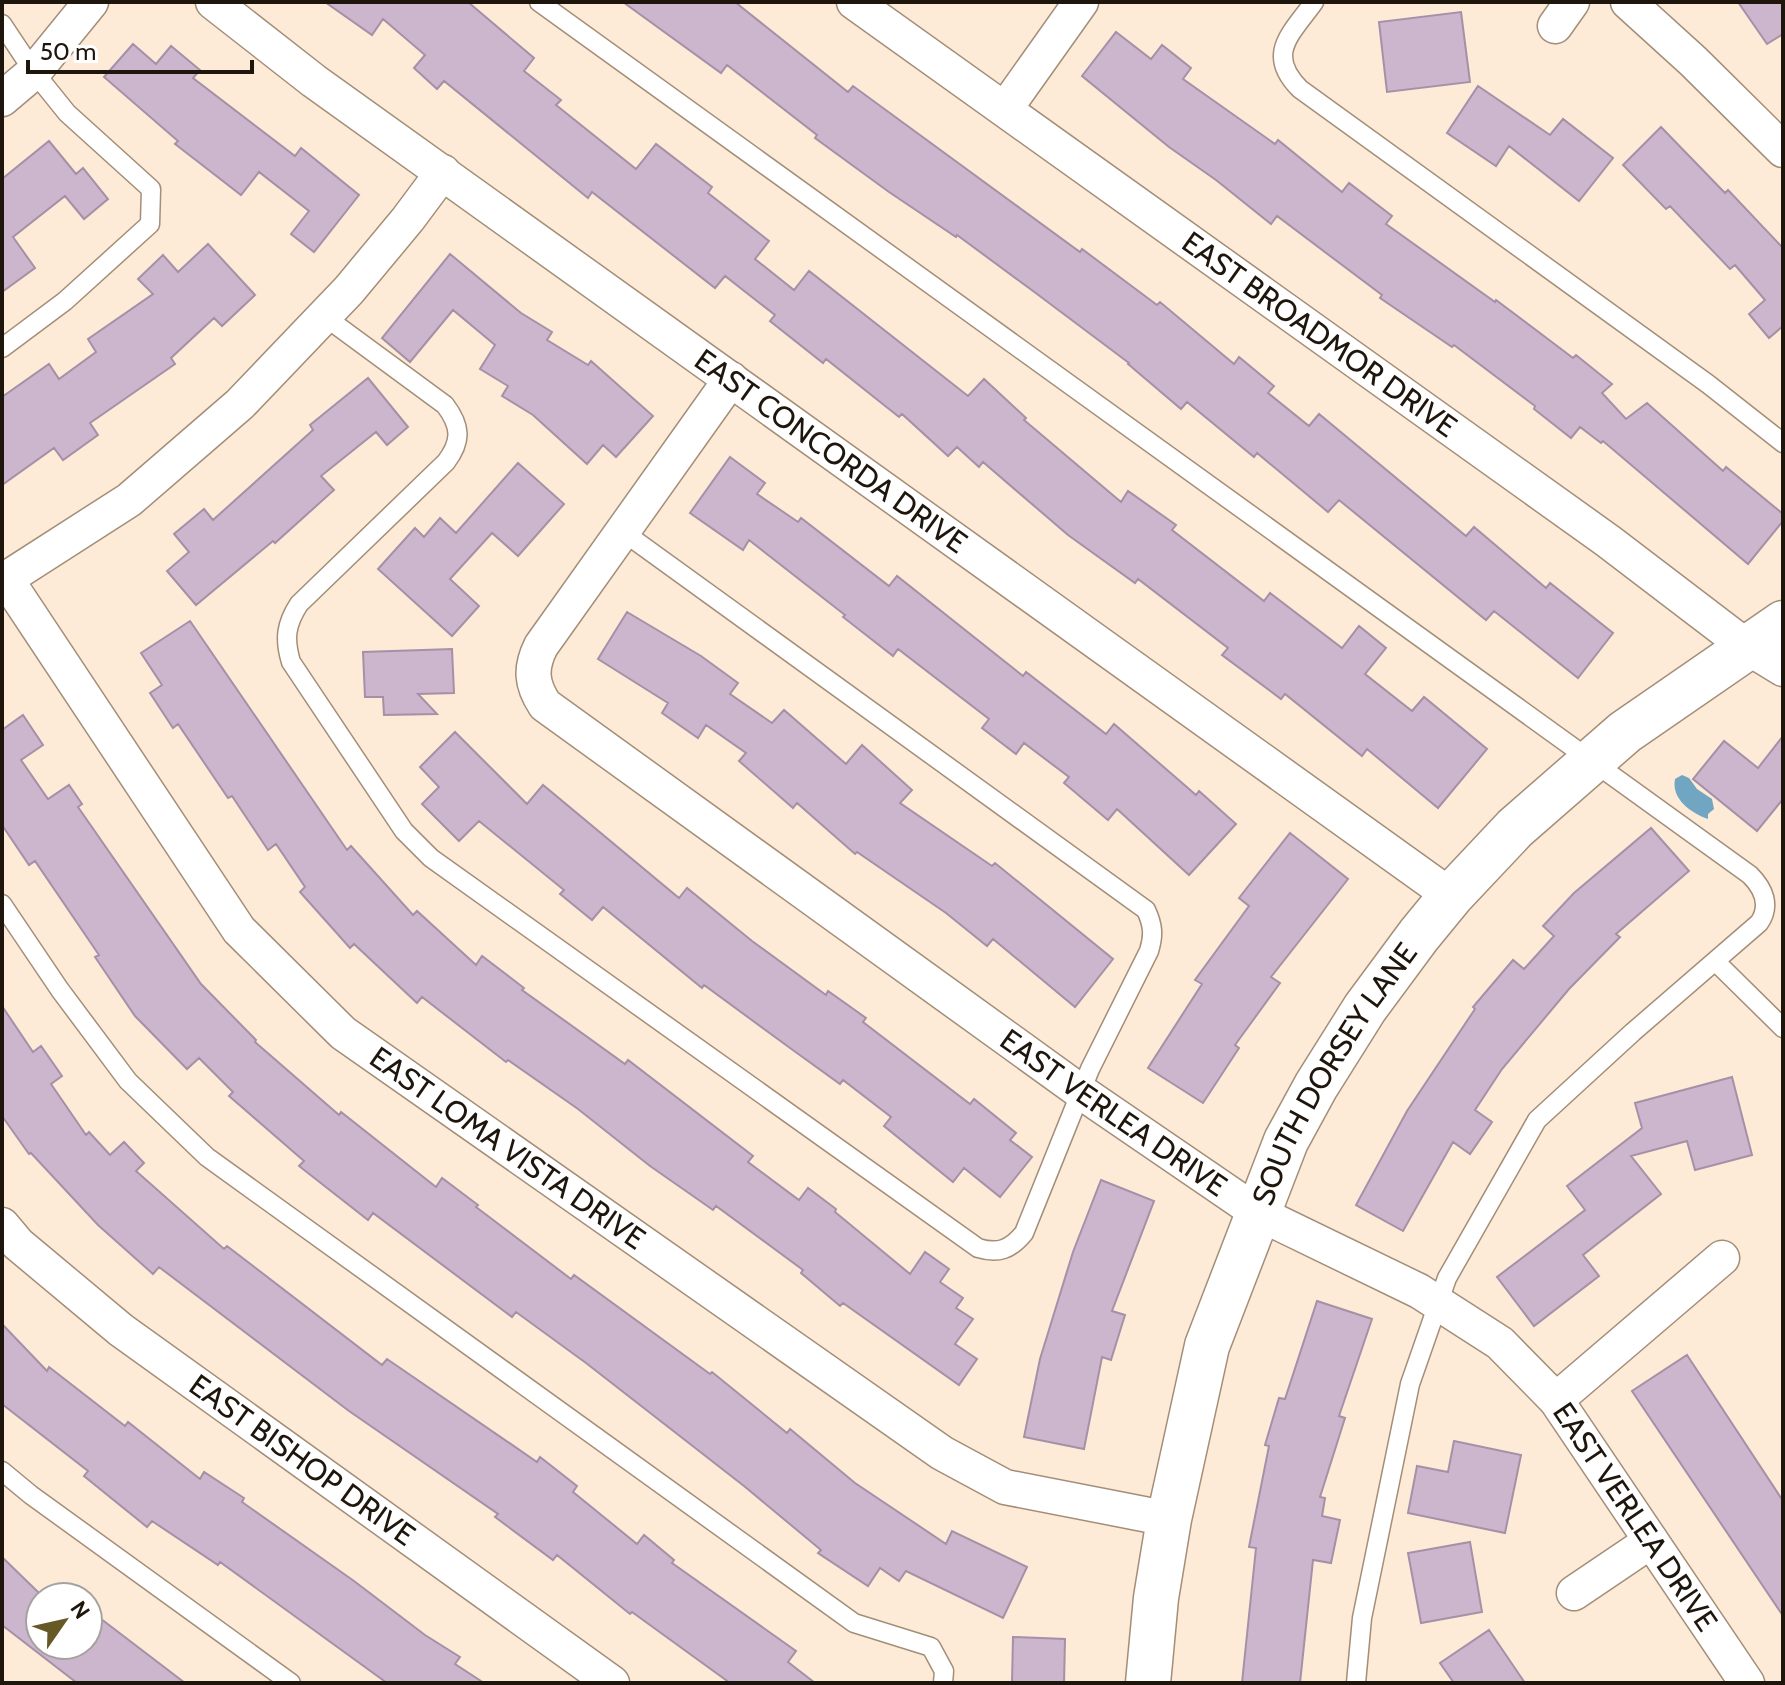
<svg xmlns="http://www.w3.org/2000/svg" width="1785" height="1685" viewBox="0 0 1785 1685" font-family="Cabin,sans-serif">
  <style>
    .water { fill: #70a6c2 }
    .building { fill: #cbb6ce; stroke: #a590a7; stroke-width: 2 }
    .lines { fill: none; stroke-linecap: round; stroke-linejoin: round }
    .lane-casing { stroke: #a38e78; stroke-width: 21 }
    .street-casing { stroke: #a38e78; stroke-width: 37 }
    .secondary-casing { stroke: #a38e78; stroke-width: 47 }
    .lane { stroke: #fff; stroke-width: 18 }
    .street { stroke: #fff; stroke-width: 34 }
    .secondary { stroke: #fff; stroke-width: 44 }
    .labels { text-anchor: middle; stroke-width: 7; stroke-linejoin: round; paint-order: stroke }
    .street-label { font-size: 30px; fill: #1e160d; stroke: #fff }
  </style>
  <rect width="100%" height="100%" fill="#fdead7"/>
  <!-- water -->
  <path class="water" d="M1682 775 1689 778 1697 789 1712 799 1714 809 1708 814V819C1691 813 1671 799 1675 779Z"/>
  <!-- building -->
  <path class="building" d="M325 2H468L534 58 524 71 561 100 556 105 636 169 656 144 712 187 708 193 769 241 755 259 794 290 809 271 968 396 984 379 1026 418 1024 420 1121 502 1128 491 1176 525 1172 530 1264 601 1270 593 1342 648 1359 626 1386 648 1365 674 1412 711 1424 697 1487 749 1438 808 1367 749 1362 756 1285 694 1281 699 1222 655 1228 648 1138 579 1135 583 1068 535 983 462 979 467 957 447 948 456 902 414 899 417 826 359 823 363 770 321 775 315 725 276 715 288 592 192 588 198 444 81 437 89 414 68 425 55 383 19 372 35Z
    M623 2H735L848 92 853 86 1080 252 1082 249 1157 305 1160 302 1234 364 1239 357 1274 386 1268 393 1309 426 1319 414 1466 536 1474 527 1546 588 1550 583 1613 633 1578 678 1494 611 1486 620 1339 500 1328 512 1257 453 1254 457 1187 402 1181 409 1128 364 1129 363 1033 291 957 235 956 237 889 192 815 138 817 135 727 65 721 73Z
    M1738 2H1783V34L1767 44Z
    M1461 12 1470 82 1387 92 1379 22Z
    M1116 32 1151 59 1162 45 1191 68 1183 79 1275 144 1278 140 1342 192 1349 183 1392 216 1386 224 1495 302 1496 300 1573 358 1576 355 1612 384 1602 393 1626 419 1647 403 1723 471 1726 467 1783 514V521L1748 564 1603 441 1601 443 1580 427 1571 438 1534 409 1535 406 1454 345 1452 347 1380 298 1382 295 1277 216 1271 224 1216 180 1169 147 1082 76Z
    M133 44 156 64 171 46 200 70 193 78 295 156 301 148 359 195 314 252 291 234 309 211 259 172 241 195 175 144 178 141 104 77Z
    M1478 86 1550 135 1563 119 1613 158 1579 201 1509 146 1496 166 1447 133Z
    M1661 127 1725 193 1728 190 1783 248V326L1769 338 1749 314 1765 300 1735 265 1730 269 1670 206 1666 209 1623 165Z
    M49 141 76 174 83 168 108 199 84 219 65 196 13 237 35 268 2 292V179Z
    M208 244 255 295 222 326 214 318 171 358 175 364 90 423 98 435 63 460 54 448 2 485V397L49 364 59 379 96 352 88 339 153 294 138 279 163 255 178 272Z
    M450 254 521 313 552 332 547 340 588 365 591 361 653 416 616 457 603 445 587 464 533 415 502 396 508 386 480 369 495 345 453 310 410 362 382 338Z
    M368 378 408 427 387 445 376 432 321 476 334 490 275 543 273 541 196 605 167 571 189 552 174 534 204 509 213 520 313 430 310 425Z
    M730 457 765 483 757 494 798 522 801 518 889 586 897 576 1023 676 1026 672 1106 734 1114 724 1196 795 1199 791 1236 824 1189 875 1117 809 1108 820 1064 783 1069 777 1024 743 1016 754 982 728 989 719 898 649 893 656 843 617 845 615 749 540 743 550 690 513Z
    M518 463 564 504 518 556 492 533 450 579 479 606 452 636 378 569 415 528 424 537 440 518 456 533Z
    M627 612 701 656 738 683 730 694 772 723 784 710 846 764 862 745 912 790 900 803 992 866 995 863 1113 959 1075 1007 993 939 987 946 946 913 857 852 855 854 797 803 793 808 739 761 746 753 706 725 698 738 662 713 668 703 598 659Z
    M190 621 347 850 351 846 413 915 417 911 476 965 482 956 524 988 522 990 625 1064 628 1060 753 1156 748 1162 799 1200 808 1188 836 1209 835 1212 910 1274 925 1252 949 1269 940 1282 963 1298 956 1308 973 1319 955 1344 977 1359 959 1385 843 1303 840 1306 801 1273 803 1270 716 1206 713 1210 650 1166 578 1109 508 1060 506 1062 422 997 417 1003 354 944 350 948 300 892 305 887 276 844 268 850 232 796 228 798 178 724 173 728 150 693 162 685 141 653Z
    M452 649 454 693 418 694 437 714 384 715 383 697H365L363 652Z
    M23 715 43 745 21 760 48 799 69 785 82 804 78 807 201 984 256 1040 255 1042 339 1115 341 1112 436 1187 442 1178 478 1205 476 1207 571 1279 574 1275 710 1374 712 1372 787 1433 790 1429 855 1483 946 1544 952 1531 1027 1567 1003 1618 906 1571 899 1581 880 1568 868 1586 818 1553 821 1550 744 1486 586 1363 516 1312 512 1317 373 1213 368 1220 299 1166 304 1161 229 1096 233 1092 199 1058 187 1069 135 1016 95 957 99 955 35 861 29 865 2 825V730Z
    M455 732 527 804 543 785 679 898 687 888 752 941 826 995 828 991 866 1018 863 1022 970 1104 974 1099 1016 1133 1010 1140 1032 1157 1000 1197 964 1168 953 1182 884 1126 891 1117 843 1080 840 1084 790 1048 704 985 702 988 603 907 592 920 560 894 564 890 479 821 459 841 422 804 439 787 420 767Z
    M1783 736V799L1757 831 1693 779 1724 741 1758 768Z
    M1651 828 1689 871 1616 934 1620 937 1569 989 1502 1069 1475 1110 1492 1122 1470 1154 1453 1142 1403 1231 1356 1205 1407 1111 1475 1009 1473 1007 1513 960 1524 969 1554 936 1543 926 1574 893Z
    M1290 833 1348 879 1271 977 1280 983 1235 1045 1239 1048 1203 1103 1148 1068 1202 984 1195 980 1249 906 1239 898Z
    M2 1006 33 1052 41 1046 62 1076 51 1084 86 1135 89 1132 110 1155 124 1142 144 1163 136 1171 224 1249 227 1246 382 1365 387 1359 537 1462 540 1457 577 1486 573 1492 637 1544 644 1535 674 1560 672 1563 796 1651 788 1662 815 1683H730L632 1612 630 1614 557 1555 553 1560 495 1517 498 1514 349 1411 159 1267 153 1274 98 1225 31 1153 29 1154 2 1116Z
    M1732 1077 1752 1155 1695 1170 1687 1141 1631 1156 1661 1194 1583 1255 1599 1276 1534 1326 1497 1277 1585 1210 1567 1186 1642 1128 1635 1103Z
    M1101 1180 1154 1201 1112 1311 1125 1315 1111 1360 1102 1357 1084 1449 1024 1437 1040 1359 1073 1252Z
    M1317 1301 1372 1319 1339 1416 1345 1418 1320 1497 1325 1498 1322 1516 1340 1520 1331 1563 1313 1560 1300 1683H1242L1256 1548 1249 1547 1269 1446 1265 1445 1279 1398 1285 1399Z
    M2 1324 47 1371 49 1367 125 1426 128 1422 200 1479 204 1472 244 1498 242 1502 354 1581 425 1635 460 1657 455 1664 484 1683H387L220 1562 218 1565 152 1521 147 1527 84 1476 88 1471 2 1404Z
    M1687 1355 1783 1501V1616L1632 1391Z
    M1454 1441 1521 1455 1505 1533 1408 1513 1417 1466 1448 1472Z
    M1470 1542 1482 1612 1421 1623 1408 1553Z
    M2 1557 40 1594V1645H88V1609L185 1683H77L2 1625Z
    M1489 1630 1525 1683H1454L1440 1663Z
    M1013 1637 1065 1639 1064 1683H1012Z"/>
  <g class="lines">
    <defs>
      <path id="lane" d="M539 2 1750 875C1764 889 1771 906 1759 923L1633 1032 1537 1120 1447 1278 1410 1384 1362 1618 1356 1683
        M1314 2C1291 34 1265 54 1300 89L1708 384 1783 443
        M2 24 34 72 67 113 151 189 150 224 65 301 2 348
        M324 316 445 405C461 426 462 441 446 462L299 604C286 624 284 639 291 662L404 831 431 858 978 1248C998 1254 1010 1250 1024 1233L1090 1069 1149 951C1154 935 1153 925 1146 910L622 531
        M2 904 60 990 128 1081 207 1157 854 1623 931 1647 944 1671 943 1683
        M1716 962 1783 1028
        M2 1471 31 1495 291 1683"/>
      <g id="street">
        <path id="s1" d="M213 2 314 81 1451 896"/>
        <path id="s2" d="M854 2 1608 541 1747 647 1783 669"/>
        <path d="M1628 2 1693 61 1783 150"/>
        <path d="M1555 26 1572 2"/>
        <path d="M2 99 34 72 91 2"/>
        <path d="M1005 109 1081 2"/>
        <path id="s3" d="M443 172 408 219 349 290 240 404 129 500 6 579 239 930 343 1033 942 1453 1005 1487 1169 1519"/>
        <path id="s4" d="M731 379 541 646C530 668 531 684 545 705L1081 1092 1258 1213 1419 1291 1500 1343 1556 1400 1747 1683"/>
        <path id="s5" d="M2 1225 18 1244 121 1330 612 1683"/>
        <path d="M1556 1400 1722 1258"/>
        <path d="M1574 1593 1651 1541"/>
      </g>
      <g id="secondary">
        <path id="s6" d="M1148 1683 1156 1598 1169 1519 1207 1346 1286 1141 1316 1086 1365 1008 1419 935 1451 896 1515 828 1625 732 1783 623"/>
      </g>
    </defs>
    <!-- lane casing -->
    <use href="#lane" class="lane-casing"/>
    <!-- street casing -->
    <use href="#street" class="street-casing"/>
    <!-- secondary casing -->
    <use href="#secondary" class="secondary-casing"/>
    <!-- lane -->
    <use href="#lane" class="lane"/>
    <!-- street -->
    <use href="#street" class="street"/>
    <!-- secondary -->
    <use href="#secondary" class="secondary"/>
  </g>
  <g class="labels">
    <!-- street labels -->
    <g class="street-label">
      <text dy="10" stroke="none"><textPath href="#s2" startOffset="572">EAST BROADMOR DRIVE</textPath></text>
      <text dy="10" stroke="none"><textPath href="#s1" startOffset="764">EAST CONCORDA DRIVE</textPath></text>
      <text dy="10" stroke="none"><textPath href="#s6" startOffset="644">SOUTH DORSEY LANE</textPath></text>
      <text dy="10" stroke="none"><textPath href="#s4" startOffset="1090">EAST VERLEA DRIVE</textPath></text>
      <text dy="10" stroke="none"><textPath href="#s3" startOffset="1370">EAST LOMA VISTA DRIVE</textPath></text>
      <text dy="10" stroke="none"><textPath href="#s5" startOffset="382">EAST BISHOP DRIVE</textPath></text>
      <text dy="10" stroke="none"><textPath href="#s4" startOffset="1762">EAST VERLEA DRIVE</textPath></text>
    </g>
  </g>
  <!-- border -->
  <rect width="1785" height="1685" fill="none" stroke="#1e160d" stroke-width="8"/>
  <!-- north arrow -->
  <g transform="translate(64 1621) rotate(56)"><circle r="38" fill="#ffffff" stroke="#a5a29e" stroke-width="2"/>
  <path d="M0-6L14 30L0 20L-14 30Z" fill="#665926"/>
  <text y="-12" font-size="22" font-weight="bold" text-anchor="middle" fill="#1e160d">N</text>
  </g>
  <!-- scale -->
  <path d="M28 60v12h224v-12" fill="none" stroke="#1e160d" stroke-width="4"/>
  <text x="40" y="60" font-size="24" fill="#1e160d" stroke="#ffffff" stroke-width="6" paint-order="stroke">50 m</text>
</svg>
